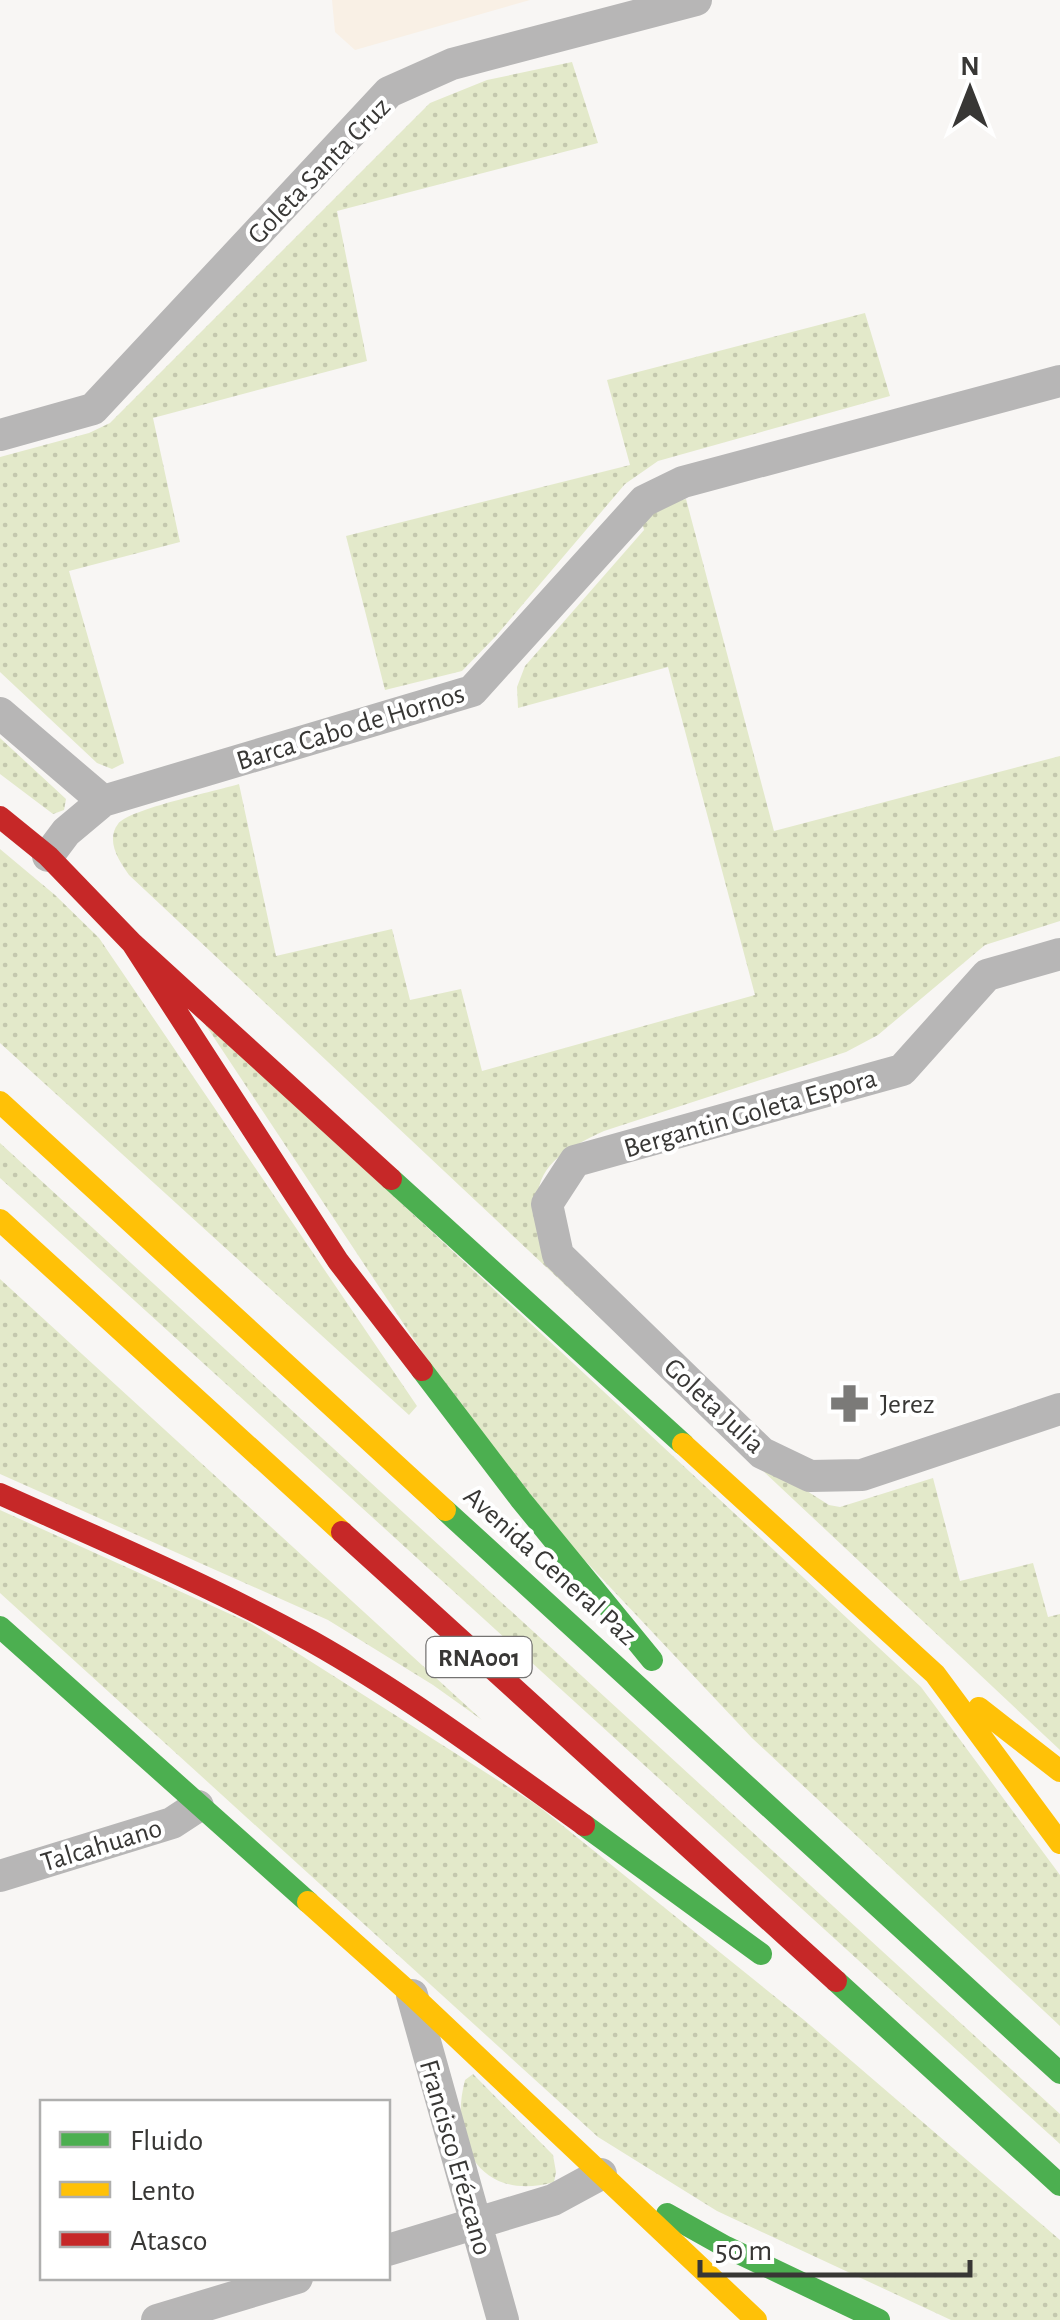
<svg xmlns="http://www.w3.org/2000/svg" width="1060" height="2320" viewBox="0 0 1060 2320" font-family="'Alegreya Sans',sans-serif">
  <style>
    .medical { fill: #f9f0e5 }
    .grass { fill: url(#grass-dots) }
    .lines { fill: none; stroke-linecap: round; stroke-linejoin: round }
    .street { stroke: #b7b6b6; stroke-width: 32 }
    .fast { stroke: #4caf50; stroke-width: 22 }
    .slow { stroke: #ffc107; stroke-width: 22 }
    .jam { stroke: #c62828; stroke-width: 22 }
    .labels { text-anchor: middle; stroke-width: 8; stroke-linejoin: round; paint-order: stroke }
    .shield { fill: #fff; stroke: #747372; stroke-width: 2.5 }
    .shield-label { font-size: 25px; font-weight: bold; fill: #383735 }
    .street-label { font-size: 28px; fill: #383735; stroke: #fff }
    .poi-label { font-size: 28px; fill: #383735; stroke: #fff; text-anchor: start }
  </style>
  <defs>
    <pattern id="grass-dots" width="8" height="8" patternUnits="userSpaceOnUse" patternTransform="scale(2.5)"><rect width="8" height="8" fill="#e3e9ca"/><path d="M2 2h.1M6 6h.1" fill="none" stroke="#c4c8ae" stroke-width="1.8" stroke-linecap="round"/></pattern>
  </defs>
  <rect width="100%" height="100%" fill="#f8f6f4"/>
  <!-- medical -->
  <path class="medical" d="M332 0H530L355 50 335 32Z"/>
  <!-- grass -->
  <path class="grass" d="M572 62 598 143 337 211 367 361 153 418 180 542 69 571 124 763 112 769 97 763 0 672V457L89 433 110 423 430 103 487 80Z
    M865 313 890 396 658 461 625 484 496 636 462 671 385 690 346 536 630 465 607 380Z
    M686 499 774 831 1060 756V921L985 945 878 1035 846 1052 604 1131C546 1158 526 1176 543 1243L810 1493 829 1505 840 1507 933 1478 960 1581 1033 1563 1048 1617 1060 1614V1750L129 875C120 862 105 841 118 824 129 809 217 791 239 784L276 956 392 929 410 1000 461 989 482 1071 755 995 668 667 518 708 517 687 525 666 644 530 639 511Z
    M0 738 66 799 64 810 53 814 0 774Z
    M0 849 55 895 99 938 417 1406 409 1415 0 1043Z
    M199 1015 921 1687 1060 1875V2026L752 1738 576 1551 454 1400Z
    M0 1143 1060 2114V2144L0 1178Z
    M0 1279 482 1720 433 1685 328 1620 0 1474Z
    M0 1510 250 1623 537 1805 804 2020 1060 2240V2320H951L717 2211 598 2137 0 1593Z
    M473 2074 553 2155 556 2172 554 2182C482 2203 448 2144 465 2080Z"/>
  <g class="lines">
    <!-- street -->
    <path class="street" d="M0 435 93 409 389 92 452 64 696 0
      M0 713 103 801
      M48 856 66 832 103 801 472 691 644 501 683 482 1060 381
      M1060 954 987 975 902 1070 575 1161 547 1204 558 1255 762 1453 810 1476 862 1475 1060 1409
      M0 1876 172 1823 198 1806
      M412 1995 503 2320
      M388 2250 553 2200 601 2174
      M157 2320 297 2278"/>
    <!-- fast -->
    <path class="fast" d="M391 1179 683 1444
      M422 1370 521 1500 652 1660
      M445 1510 1060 2073
      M0 1627 308 1902
      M584 1825 761 1954
      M836 1981 1060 2185
      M667 2214 726 2247 879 2320"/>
    <!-- slow -->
    <path class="slow" d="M0 1102 445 1510
      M0 1220 342 1532
      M683 1444 935 1674 1060 1843
      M979 1708 1060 1771
      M308 1902 412 1995 756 2320"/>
    <!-- jam -->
    <path class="jam" d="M0 817 48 856 132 943 391 1179
      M132 943 338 1261 422 1370
      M0 1494C105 1541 211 1586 311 1641 407 1695 495 1761 584 1825
      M342 1532 836 1981"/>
  </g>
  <!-- icons -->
  <defs>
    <symbol id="pharmacy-bare" viewBox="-9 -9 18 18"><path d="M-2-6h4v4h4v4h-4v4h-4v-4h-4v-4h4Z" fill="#7b7a78" stroke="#fff" stroke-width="2.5" paint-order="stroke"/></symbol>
  </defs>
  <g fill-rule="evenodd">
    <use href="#pharmacy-bare" x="822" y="1376" width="55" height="55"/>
  </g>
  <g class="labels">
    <!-- shield labels -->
    <rect class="shield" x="426.5" y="1637" width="105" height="40" rx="8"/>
    <g class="shield-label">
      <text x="479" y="1666">RNA001</text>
    </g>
    <!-- street labels -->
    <g class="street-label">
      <text transform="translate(318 170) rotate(-46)" y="10">Goleta Santa Cruz</text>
      <text transform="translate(350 726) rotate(-17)" y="10">Barca Cabo de Hornos</text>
      <text transform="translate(750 1112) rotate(-16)" y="10">Bergantin Goleta Espora</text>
      <text transform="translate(715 1405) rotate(43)" y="10">Goleta Julia</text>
      <text transform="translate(551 1565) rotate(42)" y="10">Avenida General Paz</text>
      <text transform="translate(101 1844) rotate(-17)" y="10">Talcahuano</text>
      <text transform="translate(457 2157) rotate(74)" y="10">Francisco Erézcano</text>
    </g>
    <!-- poi labels -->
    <g class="poi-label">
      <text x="880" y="1413">Jerez</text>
    </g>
  </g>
  <!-- legend -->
  <rect x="40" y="2100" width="350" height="180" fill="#ffffff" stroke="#afafae" stroke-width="2.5"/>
  <rect x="60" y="2132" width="50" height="15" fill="#4caf50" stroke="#afafae" stroke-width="2.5"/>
  <text x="130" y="2150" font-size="30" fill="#383735">Fluido</text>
  <rect x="60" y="2182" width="50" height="15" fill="#ffc107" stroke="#afafae" stroke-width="2.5"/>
  <text x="130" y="2200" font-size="30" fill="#383735">Lento</text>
  <rect x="60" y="2232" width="50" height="15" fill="#c62828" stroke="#afafae" stroke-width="2.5"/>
  <text x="130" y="2250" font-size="30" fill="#383735">Atasco</text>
  <!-- north arrow -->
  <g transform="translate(970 90)" stroke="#ffffff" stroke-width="8" paint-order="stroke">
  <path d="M0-8L18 38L0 25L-18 38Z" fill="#383735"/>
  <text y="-15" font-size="28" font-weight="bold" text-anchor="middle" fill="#383735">N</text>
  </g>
  <!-- scale -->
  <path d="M700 2260v15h270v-15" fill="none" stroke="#383735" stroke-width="5"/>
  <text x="715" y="2260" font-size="30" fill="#383735" stroke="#ffffff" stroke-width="8" paint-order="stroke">50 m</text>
</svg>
